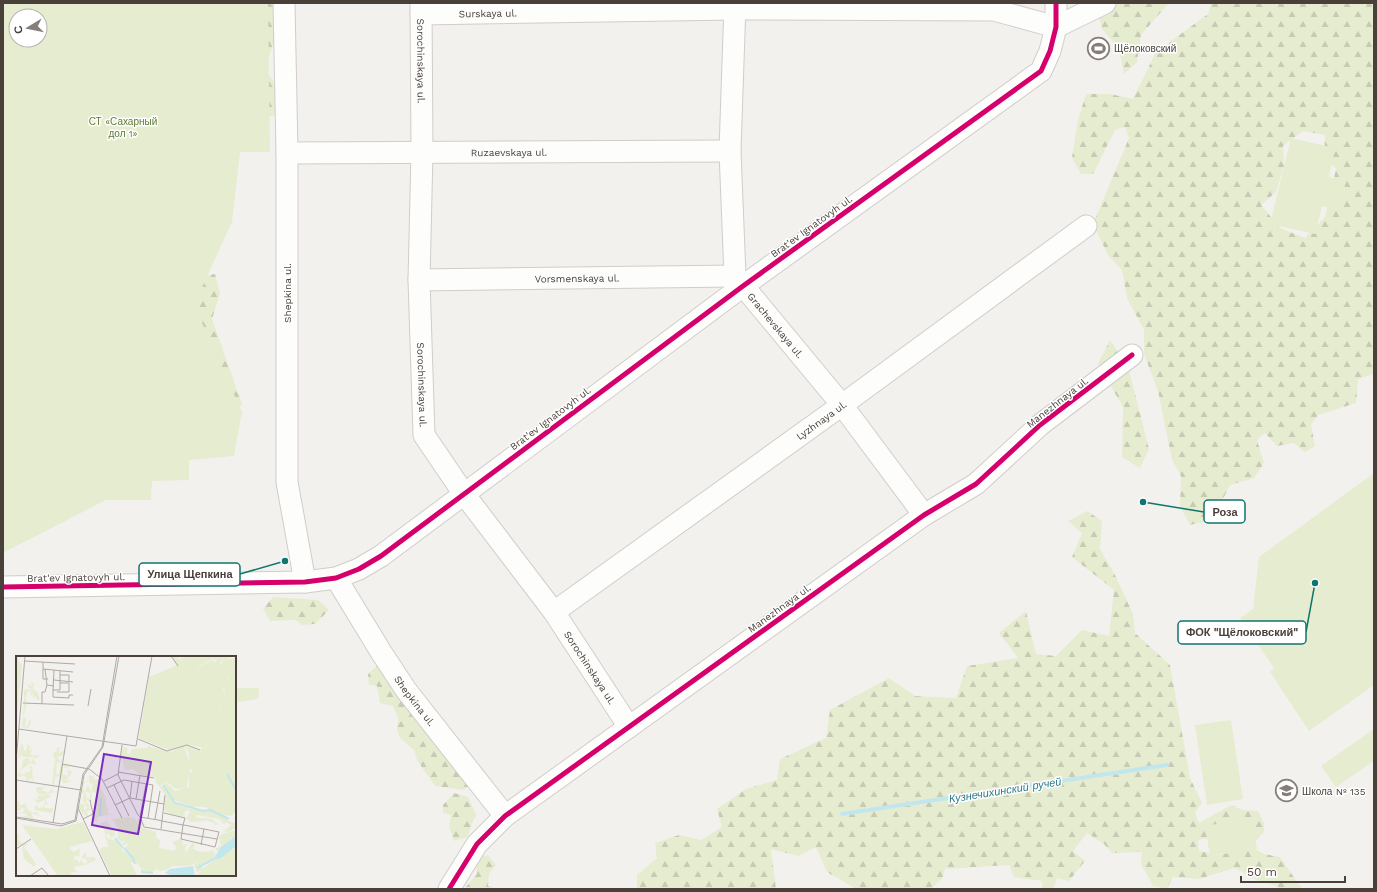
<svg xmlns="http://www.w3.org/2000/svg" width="1377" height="892" viewBox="0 0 1377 892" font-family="'Work Sans',sans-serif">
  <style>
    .forest { fill: url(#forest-firs); fill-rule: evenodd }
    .green { fill: #e6ecd0; fill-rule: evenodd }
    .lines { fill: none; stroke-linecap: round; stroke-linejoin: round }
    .stream { stroke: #c2e6ed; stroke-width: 4 }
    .minor-casing { stroke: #d0cdca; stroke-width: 23 }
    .minor { stroke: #fdfdfc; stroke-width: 21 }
    .cycleway-casing { stroke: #fff; stroke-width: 8 }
    .cycleway { stroke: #d6006c; stroke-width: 5 }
    .labels { text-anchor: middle; stroke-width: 3; stroke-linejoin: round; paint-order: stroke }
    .street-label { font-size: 10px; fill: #4a403a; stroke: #fff }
    .poi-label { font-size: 10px; fill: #4a403a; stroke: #fff; text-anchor: start }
    .park-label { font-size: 10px; fill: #5b7a2f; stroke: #fff }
    .water-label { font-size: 11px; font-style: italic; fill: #307d91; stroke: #fff }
    .inset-river { fill: none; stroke: #c2e6ed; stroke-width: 2 }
    .inset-road { fill: none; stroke: #afaaa6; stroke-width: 1 }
    .view { fill: #7b2cbf; fill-opacity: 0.15; stroke: #7b2cbf; stroke-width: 2 }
    .inset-edge { fill: none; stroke: #4a403a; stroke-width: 2 }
    .leader { fill: none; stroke: #0f766e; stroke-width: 1.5 }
    .callout-dot { fill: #0f766e; stroke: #fff; stroke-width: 1.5 }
    .callout { fill: #fff; stroke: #0f766e; stroke-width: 1.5 }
    .callout-label { font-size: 11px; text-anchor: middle; font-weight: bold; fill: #4a403a }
  </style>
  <defs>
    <pattern id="forest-firs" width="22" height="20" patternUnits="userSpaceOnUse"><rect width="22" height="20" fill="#e6ecd0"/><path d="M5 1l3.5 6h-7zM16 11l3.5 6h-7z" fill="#c7cbb3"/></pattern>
  </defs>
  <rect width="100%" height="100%" fill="#f3f1ee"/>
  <!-- forest -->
  <path class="forest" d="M251 3H274V42L265 68 276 86 275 115 262 119Z
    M1095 3H1169L1141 35 1137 62 1124 74 1119 49 1102 29Z
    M1211 3H1374V374L1358 379 1356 403 1318 415 1311 425 1315 446 1305 452 1294 443 1277 446 1265 433 1257 440 1264 463 1254 478 1230 485 1213 519 1190 525 1180 506 1181 476 1172 460 1158 391 1144 354V330L1127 298 1122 270 1108 255 1093 224 1129 138 1125 127 1115 130 1093 174H1081L1072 158 1078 120 1086 94H1110L1133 99 1156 52 1208 14ZM1303 131 1325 135 1324 156 1336 169 1325 217 1305 238 1280 228 1261 205 1276 192 1284 166 1283 146Z
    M215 274 220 293 212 319 242 404 235 415 182 332 201 276Z
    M1110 340 1128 366 1149 449 1140 468 1122 457 1123 407 1098 364Z
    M1087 511 1102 521 1100 549 1115 575 1133 614 1135 633 1170 665 1190 778 1202 803 1195 813 1199 823 1231 805 1243 810 1258 811 1264 823V832L1257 840 1237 828 1217 837 1198 840 1199 851 1220 855 1248 845 1264 854 1280 857 1302 889H1279L1277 886 1259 881 1235 868 1199 879 1173 877 1167 889 1153 886 1141 864 1142 852 1112 853 1104 844 1087 833 1073 851 1085 861 1069 881 1057 878 1053 889H1042V881L1014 877 1009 865 945 869 942 879 931 889H853V887L827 872 816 847 798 856 771 849 776 889H637V875L657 858 655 843 679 835 701 840 722 827 717 809 746 789 777 780 780 759 826 738 830 710 889 678 915 696 956 698 967 666 1018 658 999 633 1026 611 1036 654 1056 656 1082 630 1109 636 1114 590 1072 557 1082 533 1068 521Z
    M273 597 318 600 329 610 315 624 302 625 296 620 270 621 263 609Z
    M378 665 388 671 386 681 397 683 471 784 464 790 435 786 417 760 414 750 401 739 397 730 398 719 393 706 380 703 377 686 369 685 368 674Z
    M454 793 468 797 476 814 467 837 454 841 449 827 451 815 443 813V805Z
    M488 855 496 865 489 874 488 886 497 889H464L477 874 475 858Z"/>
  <!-- green -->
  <path class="green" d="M3 3H268L270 152H240L232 222 194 305 242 412 234 456 189 460V480L152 481 151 500H106L3 553ZM16 16H40V40H16Z
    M1291 138 1335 148 1329 177 1346 181 1339 210 1322 206 1315 234 1270 224Z
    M1374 473V685L1309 731 1270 672 1274 668 1240 618 1253 609 1259 557Z
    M238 688H259L258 699 239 702 235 698V690Z
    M1231 720 1243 799 1207 805 1195 725Z
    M1374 729V761L1336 787 1321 766Z
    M1252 818 1257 849 1210 856 1205 826Z"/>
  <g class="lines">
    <!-- stream -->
    <path class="stream" d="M842 814 1167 765"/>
    <defs>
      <g id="minor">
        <path d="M284 3 287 153V482L305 582"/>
        <path id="s1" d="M421 3 422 152 419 280 424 435 464 494 554 612 629 727"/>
        <path id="s2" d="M735 3 730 151 735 276 842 405 924 515"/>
        <path id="s3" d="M421 14 735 9 994 10 1056 27"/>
        <path d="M1056 27 1105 3"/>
        <path id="s4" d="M287 153 730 151"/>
        <path id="s5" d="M419 280 735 276"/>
        <path id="s6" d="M336 578 381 652 406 690 505 816"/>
        <path d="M3 587 305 582 336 578 359 569 381 556 743 286 1041 71 1050 51 1056 27V3"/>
        <path id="s7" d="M554 612 842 405 1086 226"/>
        <path d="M449 889 477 844 505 816 924 515 976 484 1040 425 1132 355"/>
      </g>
    </defs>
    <!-- minor casing -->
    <use href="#minor" class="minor-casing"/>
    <!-- minor -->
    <use href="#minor" class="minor"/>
    <defs>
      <path id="cycleway" d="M3 587 305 582 336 578 359 569 381 556 743 286 1041 71 1050 51 1056 27V3
        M449 889 477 844 505 816 924 515 976 484 1040 425 1132 355"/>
    </defs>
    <!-- cycleway casing -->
    <use href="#cycleway" class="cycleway-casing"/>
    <!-- cycleway -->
    <use href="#cycleway" class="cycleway"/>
  </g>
  <!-- icons -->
  <defs>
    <symbol id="stadium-ring" viewBox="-11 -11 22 22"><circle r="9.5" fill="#fff" stroke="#857e79" stroke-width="1.5"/><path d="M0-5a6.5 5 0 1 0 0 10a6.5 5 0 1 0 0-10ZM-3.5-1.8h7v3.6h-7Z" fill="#857e79"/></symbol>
    <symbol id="school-ring" viewBox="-11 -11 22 22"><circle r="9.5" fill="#fff" stroke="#857e79" stroke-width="1.5"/><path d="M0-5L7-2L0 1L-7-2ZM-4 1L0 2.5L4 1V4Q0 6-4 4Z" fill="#857e79"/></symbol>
  </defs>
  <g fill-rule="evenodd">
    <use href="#stadium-ring" x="1086" y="36" width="25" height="25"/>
    <use href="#school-ring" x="1274" y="778" width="25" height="25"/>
  </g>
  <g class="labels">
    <!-- street labels -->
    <g class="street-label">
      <text dy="4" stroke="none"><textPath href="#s3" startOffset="67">Surskaya ul.</textPath></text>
      <text dy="4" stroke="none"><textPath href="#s1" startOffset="58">Sorochinskaya ul.</textPath></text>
      <text dy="4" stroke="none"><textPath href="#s4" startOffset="222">Ruzaevskaya ul.</textPath></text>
      <text transform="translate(811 226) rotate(-36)" y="4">Brat'ev Ignatovyh ul.</text>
      <text dy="4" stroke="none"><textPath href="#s5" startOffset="158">Vorsmenskaya ul.</textPath></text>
      <text transform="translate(287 293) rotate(-90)" y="4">Shepkina ul.</text>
      <text dy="4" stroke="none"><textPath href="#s2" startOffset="337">Grachevskaya ul.</textPath></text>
      <text dy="4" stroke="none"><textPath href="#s1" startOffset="382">Sorochinskaya ul.</textPath></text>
      <text transform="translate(1057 402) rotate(-38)" y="4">Manezhnaya ul.</text>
      <text transform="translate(550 418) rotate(-37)" y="4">Brat'ev Ignatovyh ul.</text>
      <text dy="4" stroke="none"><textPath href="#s7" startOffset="329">Lyzhnaya ul.</textPath></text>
      <text transform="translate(76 577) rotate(-1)" y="4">Brat'ev Ignatovyh ul.</text>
      <text transform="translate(779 608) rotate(-36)" y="4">Manezhnaya ul.</text>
      <text dy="4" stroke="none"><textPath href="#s1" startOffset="718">Sorochinskaya ul.</textPath></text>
      <text dy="4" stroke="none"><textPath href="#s6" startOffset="146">Shepkina ul.</textPath></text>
    </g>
    <!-- poi labels -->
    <g class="poi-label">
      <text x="1114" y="52">Щёлоковский</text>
      <text x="1302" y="795">Школа № 135</text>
    </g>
    <!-- park labels -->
    <g class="park-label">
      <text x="123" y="125">СТ «Сахарный<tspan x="123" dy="12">дол 1»</tspan></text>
    </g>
    <!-- water labels -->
    <g class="water-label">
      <text transform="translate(1005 790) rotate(-9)" y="4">Кузнечихинский ручей</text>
    </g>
  </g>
  <!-- overview -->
  <g transform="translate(16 656)">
    <rect width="220" height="220" fill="#f3f1ee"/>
    <path d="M155 0H161L163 3 172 0 168 3 175 22 180 18 179 13 196 4 199 6 202 4 205 8 209 3 220 2V18L212 20 207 32 212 51 205 53 204 50 203 53 178 63 177 67 191 92 133 21 150 16 161 9ZM15 25 18 28 22 27 17 29V33L21 36 24 44 20 43V40L17 42V37L15 41V36L11 35V41L10 39 9 41 11 46H8V34L12 33 17 36 12 30V28L16 30ZM8 48H11L7 61 10 62 9 70 11 71 14 63 15 68 12 71 18 73 6 71ZM5 84 4 96 6 86 9 96 11 93V85L12 90H15L12 94 16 93 14 99 24 100 18 103 20 109 14 107 4 115 8 103 13 102 14 107 19 101H7L6 99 2 103ZM169 90 184 94 189 105 202 100 208 93 220 115V154L216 160 209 159H207L212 165 220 167V171L213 176 220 174V180L202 196 199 193 205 190 203 181 208 177H213L208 175 215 169 210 166 208 168 204 163 181 159 180 162H189L196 163 205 171 201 168 199 170V167L191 165V163L189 165 175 166 170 162 174 156 172 154 168 156 169 161 154 158 148 154 150 140 143 130H146L157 143 147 128 148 125 159 135 173 131V118L177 115 174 112 173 97ZM158 144 176 151H189L195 154 175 153 159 148ZM42 91 44 92 42 97 49 94 46 100 41 101 45 106 46 102V106L41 107 40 118H43L45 107 54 111 49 112 47 109V119H53L51 114 56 115 54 121 51 120 53 123H47L55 125 53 126 47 127 46 121 44 129 48 130H44L43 119 39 122 38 129 36 128 39 102 38 100 36 103 38 98 36 97 40 96ZM15 110H16L17 125H15L16 123 12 122 14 125 9 124 11 123 8 119 4 121 1 120 4 115 5 119 14 115 15 111 10 113ZM73 119 78 121V124L84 123 81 130 85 132 90 143V149L93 154H91L92 158H98L81 161V164L76 166 81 155 78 152 81 147 78 143 83 139 75 135 77 128 73 126ZM72 122V126L68 127 67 134 69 135 71 143 74 142V137L70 136V132L72 129 76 138 75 146 71 144 69 147 73 148 74 153 71 156 72 160H70L67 158 70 155 66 158 63 151 65 147 68 149V154L71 152 67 145 68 141 64 146 68 139 67 136 65 139 68 125 71 126ZM27 128 36 131 30 129 26 134 32 137 36 133 38 136 31 139 36 140 22 147 16 142 22 144 21 140 31 139 22 138 20 134V131H28ZM29 144 32 149 29 148V152H37L36 157 18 154 20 148 23 152 28 151ZM0 145H3L4 149 10 148 11 153 17 157 22 156 21 158 26 161 15 157 18 163 7 161 12 159 7 157 0 158V151L1 150 6 154H0L2 157 7 156 9 153 0 150ZM117 160 123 169 121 164 125 163V167L132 169H125L127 172 140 176V182L144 184 143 192 159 195 160 191 156 186 164 183 167 185 166 189 172 187 169 192 170 197 176 187 179 188 177 192 181 195 192 196 197 194 200 199 192 207 185 210 187 212 181 217 178 209 182 206 173 210H157L150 214 142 215V212L134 218 125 215V212L119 205 115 207 121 220H96L83 194 87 191H93L88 178 93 183 102 185 107 195 115 198 109 192 113 186 107 190 106 187 110 184 104 186 101 182 103 173 96 163 113 161 117 163ZM2 178 5 183 1 181 6 188H12L8 191 20 208 18 211 9 203 0 211 8 203 6 189 0 190V180ZM220 190V220H181L186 213ZM53 192 58 196 64 192 63 201 59 199 57 204H62L63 208 65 204 68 208 72 206 69 202H65L70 196V202L73 201 75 205 74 201H78L80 204 69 209 57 211 63 219 60 216 55 217Z" fill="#e6ecd0" fill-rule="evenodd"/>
    <path d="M162 9 176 33 179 43 191 58 179 63 190 92 173 89 153 94 123 82 133 21Z" fill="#e6ecd0"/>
    <path d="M0 0 6 10 0 71ZM172 0H216L205 6 196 3 180 12 183 18 176 22 182 34 183 43 180 44 176 33 160 7ZM220 18V114L218 115 208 93 202 100 189 105 184 93 191 91 177 67 178 63 211 49 207 26 212 23V20ZM133 89 137 93V91L155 96 168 90 175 111 170 132 160 133 149 125 144 130 140 128 139 121 124 119 117 113 109 114 105 99 107 91 112 92 111 97 114 98 116 93 131 92ZM91 165 100 179 95 182 93 178 90 179 85 167ZM67 166 76 185 54 191 55 220H42L6 169 40 173Z" fill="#e6ecd0"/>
    <path d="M220 180V190L205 202 197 204 205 191ZM177 210 179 220H157L149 217 154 213Z" fill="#c2e6ed"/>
    <path class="inset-river" d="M211 118 220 134M147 129 159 147 187 155 194 154 213 163M84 160 85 142M99 182 107 192M108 192 117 202 119 208M181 212 198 203M125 216 137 217"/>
    <path class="inset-road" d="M155 0 162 10M8 5 59 8M27 6V23H32M27 13 57 16M29 13 31 29 38 30M38 14 37 34H44V15M44 19H53V25M38 24 57 26M37 34V41L53 42V39H57M41 36H53V27H44M7 47 58 49M26 48V36H29L31 29M72 50 75 33M3 73 120 90 136 0M122 83 151 95 171 89 184 94M106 89 102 119 122 159 124 161 142 164 146 165 167 169H168L203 176 199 191 165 183 166 177 167 169 169 162 148 157M0 106 9 0M46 108 73 113 86 123 106 162M102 116 138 122M0 124 65 134M88 125 102 118M98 129 113 160M91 132 108 124 137 129 132 162M114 142 116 125M120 143 124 119M99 149 114 142 148 148M62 152 94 220M0 161 46 168 59 164 67 118 86 91 101 0M124 161 128 171 201 183M124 161 130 128M0 162 45 170 60 165 68 119 87 91 103 0M67 163 77 158 74 144M139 163 144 135M37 167 51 80M145 173 149 139M185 189 188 173M0 193 15 183M14 220 26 212 33 220"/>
    <path class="view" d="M88 98 135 106 122 178 76 169Z"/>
    <rect width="220" height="220" class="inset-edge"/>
  </g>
  <!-- callouts -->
  <path class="leader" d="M1143 502L1204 512M285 561L240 574M1315 583L1306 632"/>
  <g class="callout-dot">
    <circle cx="1143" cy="502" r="4"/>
    <circle cx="285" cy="561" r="4"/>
    <circle cx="1315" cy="583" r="4"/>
  </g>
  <g class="callout">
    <rect x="1204" y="500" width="41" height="23" rx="4"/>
    <rect x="139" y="563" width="101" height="23" rx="4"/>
    <rect x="1178" y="621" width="128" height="23" rx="4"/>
  </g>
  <g class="callout-label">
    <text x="1225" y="516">Роза</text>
    <text x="190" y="578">Улица Щепкина</text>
    <text x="1242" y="636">ФОК "Щёлоковский"</text>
  </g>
  <!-- border -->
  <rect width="1377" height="892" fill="none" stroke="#4a403a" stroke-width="8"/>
  <!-- north arrow -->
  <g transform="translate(28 28) rotate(260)"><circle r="19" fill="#ffffff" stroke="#b7b3b0"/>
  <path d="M0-3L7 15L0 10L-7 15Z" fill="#857e79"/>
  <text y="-6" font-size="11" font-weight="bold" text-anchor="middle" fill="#4a403a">С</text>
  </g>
  <!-- scale -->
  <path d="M1241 876v6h104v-6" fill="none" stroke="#4a403a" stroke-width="2"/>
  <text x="1247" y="876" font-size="12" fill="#4a403a" stroke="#ffffff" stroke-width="3" paint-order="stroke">50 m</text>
</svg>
